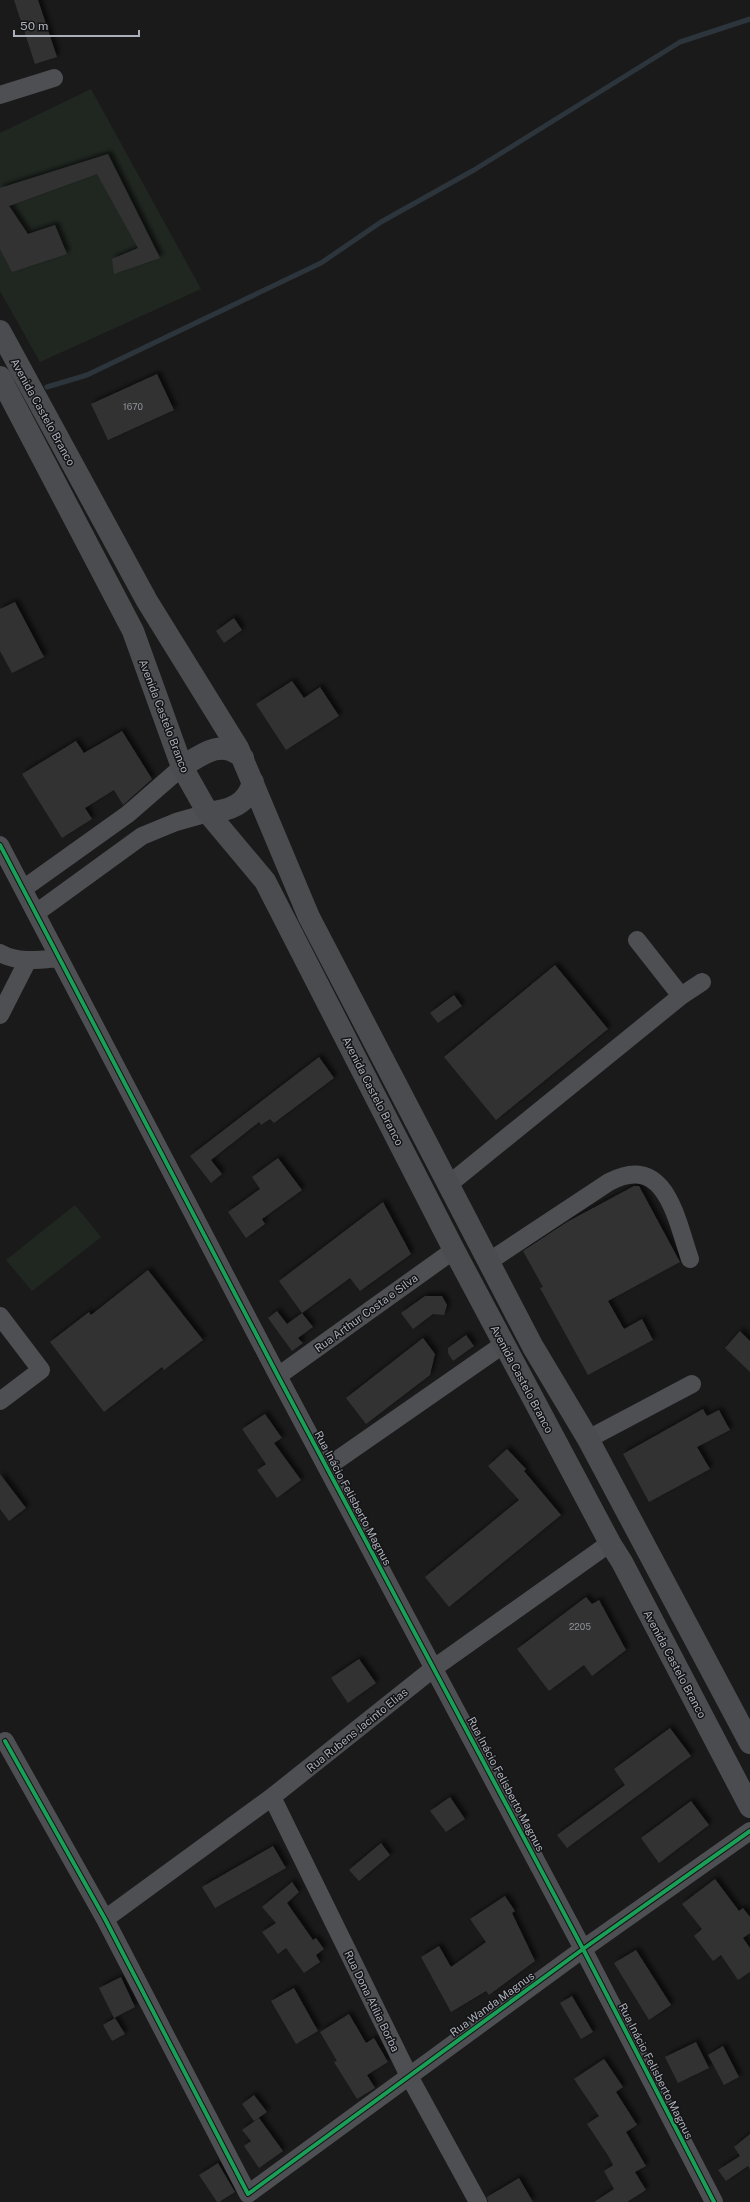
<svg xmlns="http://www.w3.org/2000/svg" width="750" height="2202" viewBox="0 0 750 2202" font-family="'Public Sans',sans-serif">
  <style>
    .green { fill: #202721 }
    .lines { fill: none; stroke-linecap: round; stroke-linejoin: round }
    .stream { stroke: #2d353c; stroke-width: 5 }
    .building { fill: #323232; filter: url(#shadow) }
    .minor { stroke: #4e4f53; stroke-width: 18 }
    .major { stroke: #4b4c4f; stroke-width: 22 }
    .cycleway-casing { stroke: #141416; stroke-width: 6 }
    .cycleway { stroke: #1a9f57; stroke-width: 4 }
    .labels { text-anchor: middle; stroke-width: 3; stroke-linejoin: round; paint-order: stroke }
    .number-label { font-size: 9px; fill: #8e9098 }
    .street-label { font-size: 11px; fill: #acb0ba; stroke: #141416 }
  </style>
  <defs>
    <filter id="shadow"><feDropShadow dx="3.5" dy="-3.5" stdDeviation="2" flood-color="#0009"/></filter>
  </defs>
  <rect width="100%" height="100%" fill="#1a1a1a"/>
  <!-- green -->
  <path class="green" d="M91 89 201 289 40 362 0 291V133Z
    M75 1205 101 1237 32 1291 6 1260Z"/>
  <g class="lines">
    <!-- stream -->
    <path class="stream" d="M47 387 87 375 321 263 381 222 474 170 680 42 750 19"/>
  </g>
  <!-- building -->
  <path class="building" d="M14 0H38L57 57 35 64Z
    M108 154 160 258 114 274 112 259 138 248 97 174 9 206 28 234 55 225 67 254 12 272 0 249V188Z
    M157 374 174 410 108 440 91 404Z
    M15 602 44 657 12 673 0 651V609Z
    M234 618 242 630 224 643 216 631Z
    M292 681 304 698 320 687 339 716 286 750 256 704Z
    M122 731 152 779 123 805 114 790 85 808 92 819 62 838 22 774 76 741 84 753Z
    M555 965 608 1029 496 1120 444 1057Z
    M454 995 462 1006 438 1023 430 1013Z
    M319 1057 334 1078 274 1123 270 1119 261 1125 259 1122 211 1160 222 1174 211 1183 190 1156Z
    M278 1158 302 1190 262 1219 265 1224 246 1238 228 1212 260 1189 252 1177Z
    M634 1186H639L680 1262 608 1301 624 1329 642 1319 653 1340 588 1375 540 1288 543 1287 523 1251 567 1222Z
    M383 1202 411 1254 360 1291 350 1278 302 1313 279 1281Z
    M148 1270 203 1340 164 1370 162 1367 104 1412 50 1342 89 1312 91 1315Z
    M425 1296H442L447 1305 444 1315 433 1314 413 1329 401 1313Z
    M277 1311 287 1324 302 1313 313 1327 298 1338 303 1343 292 1351 268 1318Z
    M740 1331 750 1341V1372L725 1348Z
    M466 1335 474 1346 453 1361 448 1353V1348Z
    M423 1338 435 1354 430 1375 366 1424 346 1398Z
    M703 1409 707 1416 719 1410 730 1430 697 1447 710 1469 649 1502 623 1454Z
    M265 1414 282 1438 274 1443 301 1480 277 1498 257 1470 266 1464 242 1429Z
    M507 1449 526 1469 524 1471 561 1515 449 1607 425 1577 519 1500 488 1466Z
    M0 1474 26 1508 9 1521 0 1509Z
    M586 1597 592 1604 599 1600 626 1650 592 1676 584 1665 549 1691 517 1649Z
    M359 1659 376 1683 348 1703 331 1678Z
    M670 1728 691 1756 567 1848 557 1835 625 1785 614 1769Z
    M450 1797 465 1819 446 1832 430 1811Z
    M691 1801 709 1825 659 1863 641 1838Z
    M381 1843 390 1855 359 1881 349 1870Z
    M273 1846 286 1868 215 1908 202 1887Z
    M715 1879 739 1911 743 1908 750 1917V1933L743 1938 750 1948V1972L738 1980 721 1955 713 1961 694 1936 702 1929 682 1904Z
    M292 1882 299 1892 287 1903 313 1940 316 1938 324 1949 316 1955 320 1962 304 1973 286 1948 278 1954 262 1932 276 1923 262 1907Z
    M505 1896 515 1911 512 1913 535 1961 489 1995 486 1991 451 2012 421 1957 439 1946 451 1967 486 1942 470 1919Z
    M636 1950 671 2005 649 2020 614 1963Z
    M121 1977 135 2007 114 2018 99 1988Z
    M294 1988 318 2031 296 2044 271 2001Z
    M572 1996 593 2032 581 2039 560 2003Z
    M349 2014 366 2043 374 2038 388 2062 367 2075 375 2088 357 2099 334 2062 337 2061 320 2032Z
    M115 2018 125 2034 112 2041 103 2025Z
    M696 2042 709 2068 678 2083 665 2057Z
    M723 2046 739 2077 724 2085 708 2055Z
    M604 2059 623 2087 616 2092 637 2125 626 2132 646 2166 635 2172 646 2190 627 2202H594L614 2189 604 2171 613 2165 609 2157 587 2124 599 2116 574 2079Z
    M254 2095 267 2112 254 2121 242 2104Z
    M259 2118 283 2151 259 2168 244 2146 251 2141 242 2130Z
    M750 2134V2169L748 2166 726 2181 718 2170 740 2156 734 2147Z
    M218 2163 235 2192 219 2202H217L199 2175Z
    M519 2178 533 2202H488L487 2197Z"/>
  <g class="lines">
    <!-- minor -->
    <path class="minor" d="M0 95 54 78
      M0 845 278 1376 583 1949 714 2202
      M23 889 128 814 182 767
      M36 913 142 836 176 822 208 813
      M637 940 681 996
      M0 953C18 963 38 960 58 958
      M0 1015 28 960
      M448 1185 681 996 702 982
      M488 1262 609 1182C666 1152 676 1219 690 1259
      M0 1316 41 1370 0 1401
      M278 1376 454 1250
      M588 1439 692 1384
      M327 1467 504 1344
      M5 1741 105 1919 248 2194 583 1949 750 1831
      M272 1797 409 2076 478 2202
      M105 1919 272 1797 434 1668 610 1543"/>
    <!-- major -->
    <path class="major" d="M0 331 147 601 238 748 309 917 533 1347 588 1439 750 1743
      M0 377 133 631 182 767 208 813 265 881 454 1250 610 1543 622 1562 750 1807
      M182 767C202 754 222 738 243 758
      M208 813C230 810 247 805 253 782"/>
    <defs>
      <path id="cycleway" d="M0 845 278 1376 583 1949 714 2202
        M5 1741 105 1919 248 2194 583 1949 750 1831"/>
    </defs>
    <!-- cycleway casing -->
    <use href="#cycleway" class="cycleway-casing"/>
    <!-- cycleway -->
    <use href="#cycleway" class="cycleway"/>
  </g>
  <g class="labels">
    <!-- number labels -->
    <g class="number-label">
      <text x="133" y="410">1670</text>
      <text x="580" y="1630">2205</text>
    </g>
    <!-- street labels -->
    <g class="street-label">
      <text transform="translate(43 412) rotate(61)" y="4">Avenida Castelo Branco</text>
      <text transform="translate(164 716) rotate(69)" y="4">Avenida Castelo Branco</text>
      <text transform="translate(373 1091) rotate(63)" y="4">Avenida Castelo Branco</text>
      <text transform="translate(366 1313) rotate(-36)" y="4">Rua Arthur Costa e Silva</text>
      <text transform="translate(522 1379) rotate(62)" y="4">Avenida Castelo Branco</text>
      <text transform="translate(353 1498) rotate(62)" y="4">Rua Inácio Felisberto Magnus</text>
      <text transform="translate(675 1664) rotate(62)" y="4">Avenida Castelo Branco</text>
      <text transform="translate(357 1730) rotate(-39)" y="4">Rua Rubens Jacinto Elias</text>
      <text transform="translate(506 1784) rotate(62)" y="4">Rua Inácio Felisberto Magnus</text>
      <text transform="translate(372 2001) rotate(64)" y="4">Rua Dona Atília Borba</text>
      <text transform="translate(492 2004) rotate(-36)" y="4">Rua Wanda Magnus</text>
      <text transform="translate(656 2071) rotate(63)" y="4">Rua Inácio Felisberto Magnus</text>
    </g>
  </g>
  <!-- scale -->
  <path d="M14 30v6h125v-6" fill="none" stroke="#acb0ba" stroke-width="2"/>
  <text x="20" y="30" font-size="12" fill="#acb0ba" stroke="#141416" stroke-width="3" paint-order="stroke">50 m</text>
</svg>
